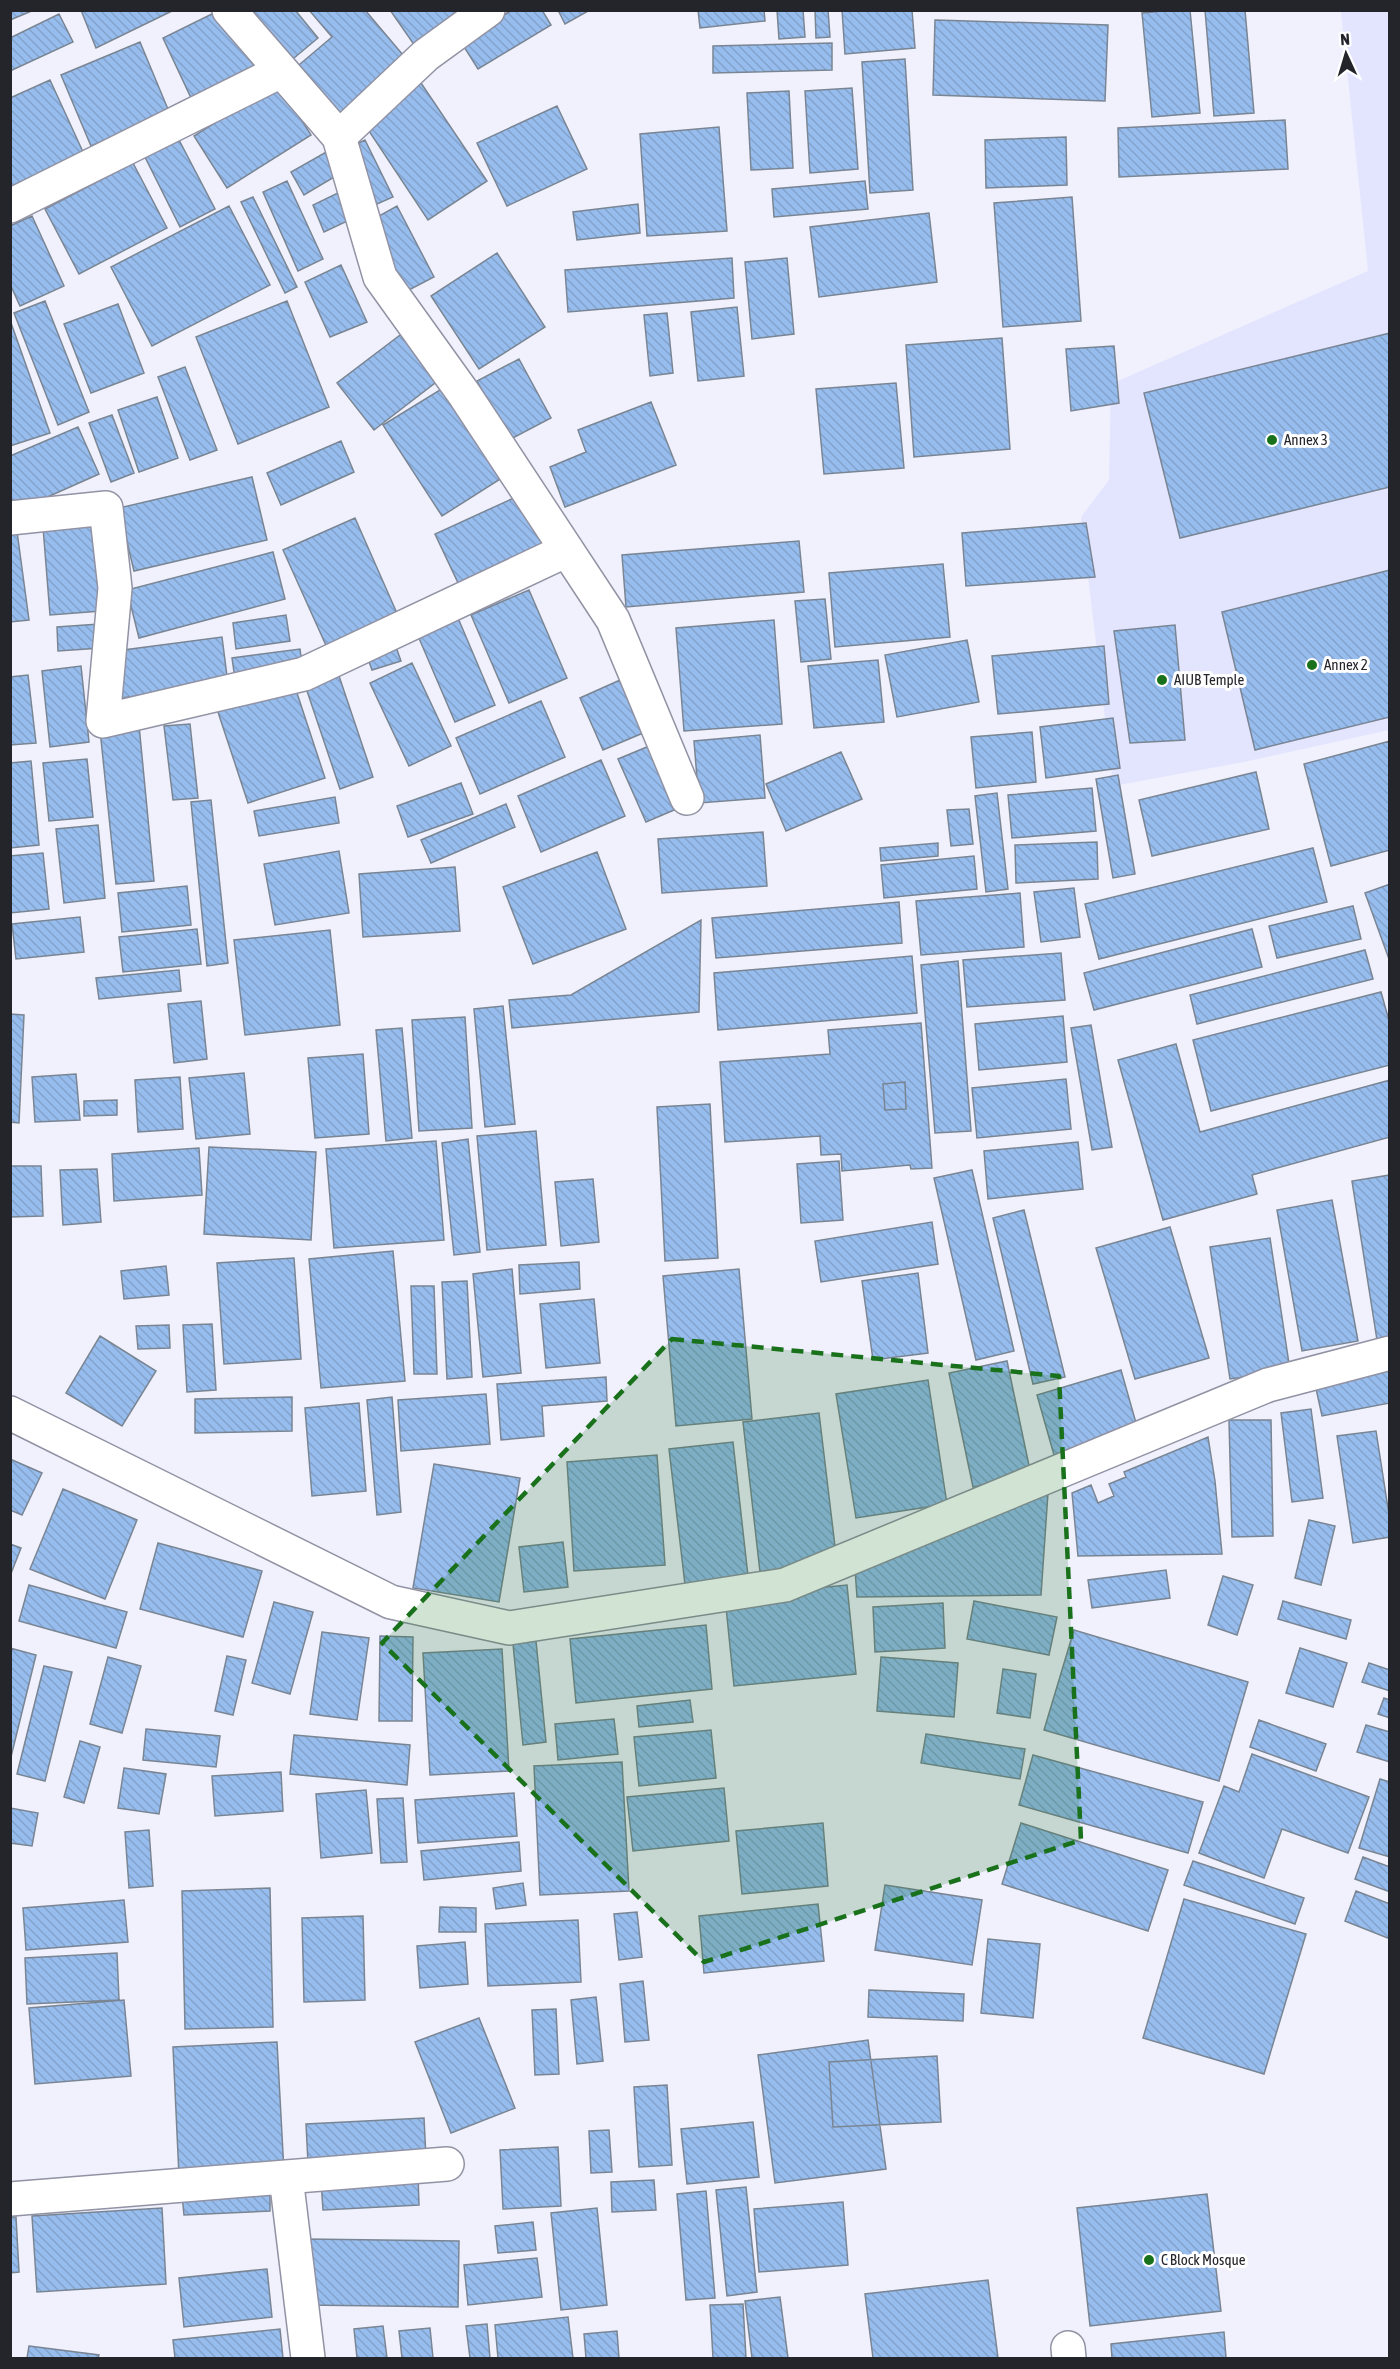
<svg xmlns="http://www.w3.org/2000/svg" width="1400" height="2369" viewBox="0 0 1400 2369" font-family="'Asap Condensed',sans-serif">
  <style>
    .built { fill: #e3e5ff }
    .building { fill: url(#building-back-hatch); stroke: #7a8593; stroke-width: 1.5 }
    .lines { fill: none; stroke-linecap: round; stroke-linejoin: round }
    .minor-casing { stroke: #9192a3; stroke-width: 36 }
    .minor { stroke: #fff; stroke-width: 33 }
    .marked { fill: #19711c; fill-opacity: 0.2; stroke: #19711c; stroke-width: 4.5; stroke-dasharray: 12 8; stroke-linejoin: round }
    .poi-dot { fill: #19711c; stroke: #fff; stroke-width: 2 }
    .labels { text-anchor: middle; stroke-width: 6; stroke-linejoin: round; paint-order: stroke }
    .poi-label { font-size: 15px; fill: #24242b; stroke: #fff; text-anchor: start }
  </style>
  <defs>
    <pattern id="building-back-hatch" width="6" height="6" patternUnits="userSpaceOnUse" patternTransform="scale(1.5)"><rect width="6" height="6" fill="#97bdee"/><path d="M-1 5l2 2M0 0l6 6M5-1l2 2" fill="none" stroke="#82a2cc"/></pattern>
  </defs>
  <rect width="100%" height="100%" fill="#f0f1fd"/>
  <!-- built -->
  <path class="built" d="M1343 10 1389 11V730L1244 762 1113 786 1081 517 1109 480 1111 384 1368 271 1341 12Z"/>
  <!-- building -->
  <path class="building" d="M10 10H34L10 20Z
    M81 10H174L96 48Z
    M243 10H295L318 38 288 63Z
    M309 10H365L408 61 338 122 293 70 332 37Z
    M390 10H467L415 46Z
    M512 10H542L551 25 478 69 461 42Z
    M558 10H590L565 24Z
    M698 10H764L765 21 700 28Z
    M777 10H803L805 37 779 39Z
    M815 10H828L830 37 816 38Z
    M842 10H912L915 48 845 54Z
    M1172 10H1190L1200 113 1152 117 1142 13Z
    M1205 10H1245L1254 113 1214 116Z
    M218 11 268 68 192 100 163 38Z
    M59 14 73 42 10 71V38Z
    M935 20 1108 25 1105 101 933 95Z
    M140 42 170 114 91 146 61 75Z
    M832 43V70L713 73V46Z
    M905 59 913 190 870 193 862 62Z
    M50 80 84 154 10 187V98Z
    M278 83 311 135 227 188 194 136Z
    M421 83 487 181 428 220 363 122Z
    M852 88 858 169 810 173 805 91Z
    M789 91 793 168 751 170 747 93Z
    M557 106 587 169 507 206 477 143Z
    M1285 120 1288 169 1119 177 1118 128Z
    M719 127 727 231 647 236 640 134Z
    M1066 137 1067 185 986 188 985 140Z
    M178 138 215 209 180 227 144 155Z
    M365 140 393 197 377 204 350 147Z
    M328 151 341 173 304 195 291 172Z
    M133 163 167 228 79 274 45 209Z
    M287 181 323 259 298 271 263 192Z
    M865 181 868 209 774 217 772 189Z
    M344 190 356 217 324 232 313 205Z
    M253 197 297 287 285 293 241 202Z
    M1072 197 1081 321 1003 327 994 203Z
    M638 204 640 233 577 240 573 212Z
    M229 206 270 285 152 346 111 267Z
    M397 206 434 277 407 291 370 221Z
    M929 213 937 282 819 297 810 227Z
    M32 216 64 286 20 306 10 284V226Z
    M497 253 545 327 479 369 431 296Z
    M732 258 734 298 568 312 565 270Z
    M787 258 794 334 752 339 745 262Z
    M341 265 367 322 330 337 305 282Z
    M45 301 89 412 58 425 14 313Z
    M287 301 329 407 238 444 196 337Z
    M118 304 144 373 91 393 64 324Z
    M737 307 744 376 698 381 691 312Z
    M667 313 673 373 650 376 644 315Z
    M10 320 50 433 10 446Z
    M408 329 444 376 374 430 337 383Z
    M1390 333V487L1180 538 1144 393Z
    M1002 338 1010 449 914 457 906 345Z
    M1114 346 1119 403 1071 411 1066 349Z
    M519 359 551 418 509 440 477 381Z
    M185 367 217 450 190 460 158 377Z
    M896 383 904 468 824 474 816 389Z
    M448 385 505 476 442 516 383 425Z
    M157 397 178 458 139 472 118 410Z
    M651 402 676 465 565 507 550 467 586 452 578 430Z
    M112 415 134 473 111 482 89 423Z
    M78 427 99 474 16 511 10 497V456Z
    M341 441 354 472 281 505 267 473Z
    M252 477 267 540 134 571 119 508Z
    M527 492 551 546 460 587 435 534Z
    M355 518 400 620 329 652 283 550Z
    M95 523 101 611 50 615 43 527Z
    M1086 523 1095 577 966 586 962 533Z
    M16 524 29 620 10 622V525Z
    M799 541 804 592 626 607 622 555Z
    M273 552 285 599 139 638 127 590Z
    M943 564 950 637 835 647 829 573Z
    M1390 570V717L1255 750 1222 612Z
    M529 590 567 678 509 703 471 615Z
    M825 599 831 659 801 662 795 601Z
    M286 615 290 641 236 649 233 623Z
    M458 618 495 705 455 722 418 636Z
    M774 620 782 724 684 731 676 628Z
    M99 624 101 648 58 651 57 627Z
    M1175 625 1185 740 1130 743 1114 631Z
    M222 637 228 684 121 698 116 651Z
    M967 640 979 702 897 717 885 655Z
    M1104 646 1109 704 998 714 992 656Z
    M396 647 401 661 372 670 367 656Z
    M300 649 303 671 235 679 232 658Z
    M878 660 884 722 814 728 808 666Z
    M412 663 451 746 409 766 370 683Z
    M81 666 89 742 50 747 42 671Z
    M338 673 373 777 340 789 305 685Z
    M28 675 36 743 10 745V677Z
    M620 680 643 733 603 750 580 698Z
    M294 684 325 778 248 803 217 709Z
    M541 701 565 757 480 794 456 738Z
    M1113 718 1120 768 1046 778 1040 727Z
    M190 724 198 798 173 800 164 726Z
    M139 725 154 881 116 884 100 730Z
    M1032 732 1036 782 976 788 971 737Z
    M760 735 765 798 699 803 694 741Z
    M1390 741V850L1331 866 1304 764Z
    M654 744 681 807 646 822 618 759Z
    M841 752 862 799 786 831 766 784Z
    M87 759 93 817 49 821 43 763Z
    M601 760 625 816 541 852 518 796Z
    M31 761 39 845 10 848V763Z
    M1256 772 1269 829 1152 856 1139 800Z
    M1118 775 1135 874 1113 878 1096 779Z
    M461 783 473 814 408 837 397 806Z
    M1092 788 1096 831 1012 838 1008 795Z
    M997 793 1008 889 986 892 975 796Z
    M335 797 339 823 259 836 254 811Z
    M211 800 228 963 207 966 191 802Z
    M506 804 515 827 431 863 421 840Z
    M969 809 973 844 951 846 947 810Z
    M98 825 105 898 64 903 56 829Z
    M763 832 767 886 662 893 658 839Z
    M1097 842 1098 879 1016 883 1015 845Z
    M938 843V856L881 861 880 848Z
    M1313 848 1327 902 1099 959 1085 904Z
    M339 851 349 913 275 925 264 864Z
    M597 852 626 929 533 964 503 887Z
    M43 853 49 909 10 913V856Z
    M974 856 977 889 884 898 881 865Z
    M455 867 460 931 363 937 359 874Z
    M1390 884V959H1389L1365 893Z
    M187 886 191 925 122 932 118 893Z
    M1074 888 1080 937 1041 942 1034 892Z
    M1020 893 1024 947 921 955 916 901Z
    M899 902 902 943 716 958 712 918Z
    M1353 906 1361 939 1277 958 1269 926Z
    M80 917 84 952 16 959 12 924Z
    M701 920 699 1012 512 1028 509 1000 571 995Z
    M197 929 201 964 123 972 119 937Z
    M1252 929 1262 967 1094 1010 1084 973Z
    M330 930 340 1025 245 1035 234 940Z
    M1365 950 1373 979 1197 1024 1190 995Z
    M1061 953 1065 1000 967 1007 963 960Z
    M912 956 917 1013 718 1030 714 973Z
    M958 961 971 1131 935 1133 921 965Z
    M179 970 181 991 99 999 96 978Z
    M1381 992 1390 1024V1065L1211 1111 1193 1040Z
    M201 1001 207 1059 174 1063 168 1004Z
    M503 1006 515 1124 485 1127 474 1009Z
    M10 1014 24 1015 19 1123 10 1122Z
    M1063 1016 1067 1062 979 1070 975 1024Z
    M465 1017 472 1128 419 1131 412 1020Z
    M921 1023 932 1168 911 1169 910 1165 842 1171 841 1154 821 1155 820 1136 725 1142 720 1062 830 1054 828 1030Z
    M1091 1025 1112 1147 1092 1150 1071 1028Z
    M402 1028 412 1138 386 1141 376 1030Z
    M1176 1044 1200 1132 1390 1080V1137L1252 1175 1257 1194 1163 1220 1118 1060Z
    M363 1054 369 1134 315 1138 308 1058Z
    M244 1073 250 1134 196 1139 189 1078Z
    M76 1074 80 1120 35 1122 32 1077Z
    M180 1077 183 1129 138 1132 135 1080Z
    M1066 1079 1071 1129 977 1138 972 1088Z
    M905 1082 906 1109 885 1110 883 1084Z
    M117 1100V1115L84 1116V1101Z
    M710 1104 718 1258 665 1261 657 1107Z
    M536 1131 546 1245 487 1250 477 1136Z
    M468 1139 480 1252 454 1255 442 1143Z
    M436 1141 444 1240 334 1248 326 1149Z
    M1078 1142 1083 1189 988 1199 984 1151Z
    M209 1147 316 1152 311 1240 204 1234Z
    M199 1148 202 1195 114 1201 112 1154Z
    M839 1161 843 1220 801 1223 797 1164Z
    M10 1166H41L43 1216 10 1217Z
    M97 1169 101 1222 63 1225 60 1170Z
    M972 1170 1014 1351 976 1360 934 1178Z
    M1390 1175V1338L1377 1340 1352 1181Z
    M593 1179 599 1242 561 1246 555 1182Z
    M1332 1200 1358 1341 1302 1351 1277 1210Z
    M1024 1210 1065 1377 1033 1384 993 1218Z
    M932 1222 938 1264 821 1282 815 1241Z
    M1170 1227 1209 1358 1135 1379 1096 1248Z
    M1270 1238 1290 1370 1230 1379 1210 1247Z
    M393 1251 405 1381 321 1388 309 1259Z
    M294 1258 301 1359 224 1364 217 1263Z
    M579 1262 580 1289 520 1294 519 1265Z
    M166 1266 169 1295 124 1299 121 1271Z
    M512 1269 521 1373 483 1377 473 1274Z
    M739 1269 752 1419 676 1426 663 1276Z
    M918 1273 928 1353 873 1360 862 1281Z
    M467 1281 472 1377 447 1379 442 1282Z
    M411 1286H434L437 1374H414Z
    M594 1299 600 1363 546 1368 540 1304Z
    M212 1324 216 1390 187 1392 183 1325Z
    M169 1325 170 1348 138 1349 136 1326Z
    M100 1336 156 1371 122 1426 66 1393Z
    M1007 1361 1031 1475 973 1487 949 1373Z
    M1121 1370 1138 1430 1054 1455 1037 1395Z
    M1390 1370V1403L1322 1416 1315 1384Z
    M606 1377 607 1401 542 1406 544 1436 501 1440 497 1384Z
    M928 1380 947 1504 856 1518 836 1394Z
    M486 1394 490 1444 401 1451 398 1400Z
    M292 1397V1431L195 1433V1399Z
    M392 1397 401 1512 377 1515 367 1400Z
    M359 1403 366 1491 312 1496 305 1408Z
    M1311 1409 1323 1498 1292 1502 1281 1413Z
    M819 1413 837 1563 760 1572 743 1422Z
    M1229 1420H1271L1273 1536 1232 1537Z
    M1376 1431 1390 1521V1537L1353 1543 1337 1436Z
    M1208 1437 1215 1481 1222 1554 1078 1556 1072 1493 1091 1485 1098 1503 1114 1496 1109 1484 1126 1477 1124 1472Z
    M733 1442 749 1585 686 1593 669 1449Z
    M657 1455 665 1565 574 1571 567 1462Z
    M10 1459 42 1473 22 1515 10 1510Z
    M434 1464 520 1478 499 1602 413 1588Z
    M63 1489 137 1520 105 1599 30 1569Z
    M1048 1493 1041 1595 857 1597 855 1569Z
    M1309 1520 1335 1526 1321 1585 1295 1578Z
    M563 1542 568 1587 524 1592 519 1547Z
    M158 1543 262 1571 243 1637 140 1609Z
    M10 1544 21 1548 10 1576Z
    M1166 1570 1170 1598 1092 1608 1088 1580Z
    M1223 1576 1253 1585 1237 1635 1208 1625Z
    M29 1585 127 1612 116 1648 19 1621Z
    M847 1585 856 1674 734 1686 725 1597Z
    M974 1601 1057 1617 1049 1655 967 1639Z
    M1283 1601 1351 1620 1346 1639 1278 1619Z
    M274 1602 313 1612 290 1694 252 1683Z
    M943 1603 945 1648 875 1652 873 1607Z
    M706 1625 712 1689 576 1703 570 1639Z
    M1074 1630 1248 1682 1219 1781 1044 1730Z
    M322 1632 369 1638 357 1720 310 1714Z
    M380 1636 413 1637 412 1721H379Z
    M536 1641 546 1742 523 1745 513 1644Z
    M10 1648 36 1655 10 1761Z
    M1300 1648 1347 1663 1333 1707 1286 1693Z
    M502 1649 509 1771 430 1775 423 1653Z
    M227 1656 246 1660 233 1715 215 1711Z
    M108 1657 141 1666 122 1733 90 1724Z
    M881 1657 958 1663 954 1717 877 1711Z
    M1369 1663 1390 1670V1691L1362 1682Z
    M44 1666 72 1672 45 1781 17 1774Z
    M1003 1669 1036 1674 1030 1718 997 1713Z
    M1384 1698 1390 1700V1718L1378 1714Z
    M690 1700 693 1722 639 1727 637 1706Z
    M614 1719 618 1754 558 1760 555 1724Z
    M1259 1720 1326 1744 1316 1771 1250 1747Z
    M1366 1725 1390 1732V1762L1357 1752Z
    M146 1729 220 1736 216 1767 143 1760Z
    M711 1730 716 1778 639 1786 634 1737Z
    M926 1734 1025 1749 1020 1779 921 1763Z
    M294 1735 410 1745 407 1785 290 1774Z
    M80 1741 100 1747 84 1803 64 1797Z
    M1252 1754 1369 1797 1348 1853 1282 1829 1264 1878 1199 1853 1224 1786 1239 1792Z
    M1033 1755 1203 1802 1188 1853 1019 1805Z
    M622 1762 629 1891 540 1895 534 1766Z
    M124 1768 166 1774 159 1814 118 1808Z
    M281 1772 283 1811 215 1816 212 1776Z
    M1380 1779 1390 1782V1857L1359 1848Z
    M724 1788 729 1841 633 1851 627 1797Z
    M366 1790 372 1853 321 1858 316 1794Z
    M514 1793 517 1836 418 1843 415 1800Z
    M403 1798 407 1862 381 1863 377 1799Z
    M10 1808 38 1813 32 1846 10 1843Z
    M823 1823 828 1886 742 1894 736 1831Z
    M1021 1823 1168 1870 1148 1931 1002 1884Z
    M149 1830 153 1886 129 1888 125 1832Z
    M519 1842 521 1871 424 1880 421 1851Z
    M1363 1857 1390 1867V1892L1355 1879Z
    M1193 1861 1304 1898 1295 1924 1184 1885Z
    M523 1883 526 1905 496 1909 493 1888Z
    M885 1885 982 1900 972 1965 875 1950Z
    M270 1888 273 2027 185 2029 182 1891Z
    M1356 1891 1390 1904V1939L1345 1921Z
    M1184 1899 1306 1934 1264 2074 1143 2038Z
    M124 1900 128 1942 26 1950 23 1908Z
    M818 1904 824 1961 704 1973 699 1916Z
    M440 1907 476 1908V1932H439Z
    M637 1912 642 1957 619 1960 614 1914Z
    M363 1916 365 2000 304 2002 302 1918Z
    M578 1920 581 1982 488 1986 485 1924Z
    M988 1939 1040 1944 1033 2018 981 2013Z
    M465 1942 468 1984 420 1988 417 1946Z
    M117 1953 119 2000 27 2004 25 1958Z
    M643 1981 649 2040 625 2042 620 1984Z
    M869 1990 964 1994 963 2021 868 2017Z
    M596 1997 603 2061 577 2064 571 2000Z
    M124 2000 131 2076 35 2084 29 2008Z
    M556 2009 559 2074 535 2075 532 2010Z
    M479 2018 515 2108 451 2133 415 2042Z
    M868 2040 886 2169 775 2183 758 2055Z
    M277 2042 284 2172 179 2176 173 2047Z
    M937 2056 941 2122 833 2127 829 2062Z
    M667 2085 672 2165 639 2167 634 2087Z
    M424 2118 426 2158 308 2163 306 2124Z
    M753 2122 759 2177 687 2184 681 2129Z
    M609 2130 612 2172 591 2173 589 2131Z
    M558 2147 561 2206 503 2209 500 2150Z
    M418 2175 419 2205 323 2210 321 2181Z
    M654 2180 656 2210 612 2212 611 2182Z
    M746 2187 757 2292 727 2296 716 2190Z
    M270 2190V2211L184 2215 182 2195Z
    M706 2191 715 2298 686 2300 677 2194Z
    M1207 2194 1221 2311 1090 2326 1077 2208Z
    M843 2202 848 2265 759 2272 754 2209Z
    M162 2208 166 2284 37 2292 32 2216Z
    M597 2208 607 2305 561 2310 551 2213Z
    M10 2217H16L19 2272 10 2273Z
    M533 2222 536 2250 498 2253 495 2226Z
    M305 2239 459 2241 458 2307 305 2305Z
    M537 2258 542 2297 468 2305 464 2265Z
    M267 2269 272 2317 184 2327 179 2278Z
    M988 2280 998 2358H873L865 2294Z
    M780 2297 788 2358H752L745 2301Z
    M743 2304 746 2358H713L710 2305Z
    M568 2317 573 2358H498L495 2325Z
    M487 2324 490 2358H470L466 2326Z
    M383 2326 387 2358H357L354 2329Z
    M430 2328 433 2358H402L399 2331Z
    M280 2329 283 2358H175L173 2340Z
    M617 2331 619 2358H586L584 2334Z
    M1224 2332 1226 2358H1112L1111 2344Z
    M29 2346 99 2355 98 2358H27Z"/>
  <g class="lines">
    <defs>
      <path id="minor" d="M229 10 339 137 426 55 488 10
        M339 137 380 277 464 394 613 620 687 798
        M10 206 281 71
        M10 518 106 508 115 588 103 721 304 674 567 550
        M10 1413 391 1602 509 1628 785 1585 1268 1385 1390 1353
        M286 2177 308 2358
        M10 2199 447 2164
        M1068 2348 1069 2358"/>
    </defs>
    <!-- minor casing -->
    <use href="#minor" class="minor-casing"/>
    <!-- minor -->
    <use href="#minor" class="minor"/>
  </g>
  <!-- marked area -->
  <path class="marked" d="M672 1339 1059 1376 1081 1840 704 1962 382 1643Z"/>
  <!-- markers -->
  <g class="poi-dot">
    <circle cx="1272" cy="440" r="6"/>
    <circle cx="1312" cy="665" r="6"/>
    <circle cx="1162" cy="680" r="6"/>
    <circle cx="1149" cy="2260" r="6"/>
  </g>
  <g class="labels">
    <!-- poi labels -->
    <g class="poi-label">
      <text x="1284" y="445">Annex 3</text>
      <text x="1324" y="670">Annex 2</text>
      <text x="1174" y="685">AIUB Temple</text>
      <text x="1161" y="2265">C Block Mosque</text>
    </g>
  </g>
  <!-- border -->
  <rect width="1400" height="2369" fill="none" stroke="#24242b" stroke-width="24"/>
  <!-- north arrow -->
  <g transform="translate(1346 54) rotate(356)" stroke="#ffffff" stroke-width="4.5" paint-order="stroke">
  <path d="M0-4.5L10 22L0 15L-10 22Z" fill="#24242b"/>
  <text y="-9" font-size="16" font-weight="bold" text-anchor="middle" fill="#24242b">N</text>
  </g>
</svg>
